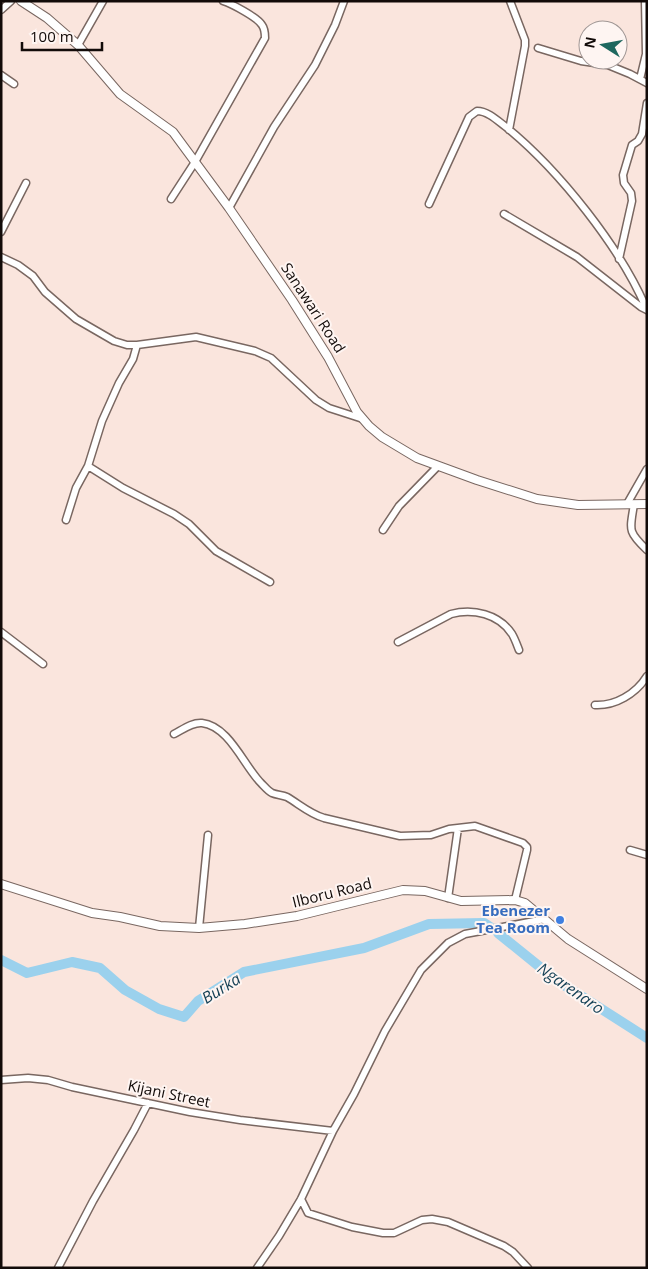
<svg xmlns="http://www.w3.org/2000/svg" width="648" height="1269" viewBox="0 0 648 1269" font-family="'Open Sans',sans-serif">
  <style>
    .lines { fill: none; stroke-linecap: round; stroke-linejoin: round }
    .river { stroke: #9bd1ed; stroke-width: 10 }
    .minor-casing { stroke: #796761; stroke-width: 9 }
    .tertiary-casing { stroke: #796761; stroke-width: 10 }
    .minor { stroke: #fff; stroke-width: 6 }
    .tertiary { stroke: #fff; stroke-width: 8 }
    .shop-dot { fill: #3f7fe0; stroke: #fef5f2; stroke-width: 2 }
    .labels { text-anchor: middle; stroke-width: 4; stroke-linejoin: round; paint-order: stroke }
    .street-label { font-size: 15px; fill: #120b09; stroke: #fef5f2 }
    .shop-label { font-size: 15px; font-weight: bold; fill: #366cbe; stroke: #fef5f2; text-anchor: end }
    .water-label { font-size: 16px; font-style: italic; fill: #164257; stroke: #fef5f2 }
  </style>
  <rect width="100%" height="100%" fill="#fae5dd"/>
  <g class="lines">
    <!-- river -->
    <path class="river" d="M498 933 556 980 647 1038
      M1 960 27 973 72 962 100 968 125 990 159 1009 184 1017 198 1001 244 972 364 948 429 924 484 923 490 927"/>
    <defs>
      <path id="minor" d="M1 10 11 1
        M78 45 103 1
        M538 48 581 61 608 65 630 74 647 83
        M1 75 14 84
        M640 79 646 54 645 1
        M509 130 525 46V40L510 1
        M171 199 195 162 265 38C265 33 265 29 262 25 257 17 232 4 223 1
        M429 204 469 117 477 111C488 111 498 121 506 127 559 170 621 248 647 310
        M229 208 274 127 315 65 335 25 344 1
        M504 214 577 257 641 307 647 310
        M1 232 26 183
        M1 257 18 265 33 276 45 292 76 319 114 341 127 345H137L196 337 255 351 271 358 316 400 329 408 363 419
        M619 259 632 201 631 193 624 183 623 175 632 145 638 141 642 134 647 103
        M88 466 123 488 174 514 189 524 216 551 270 582
        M627 504 647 469
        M634 504C630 530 627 531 647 550
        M66 520 76 488 88 466 102 421 119 383 133 359 137 345
        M383 530 399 506 438 466
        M1 632 43 664
        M398 642 451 614C473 608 499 614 512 634 515 639 517 645 519 650
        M595 705C615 706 636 694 647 676
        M174 734C182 730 192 722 202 723 229 726 244 766 261 783 264 786 268 791 272 793 277 795 282 795 287 797 299 804 310 814 324 818L400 836 431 835 449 829 475 826 523 843 527 847V850L515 900
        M630 850 647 855
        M448 898 458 828
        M199 928 208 835
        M1 1080 28 1078 48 1080 72 1087 190 1112 240 1120 333 1131
        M301 1199 308 1213 352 1227 383 1233H394L422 1220 432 1219 448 1222 504 1246 513 1252 528 1268
        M58 1268 93 1201 134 1130 148 1103
        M257 1268 279 1236 301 1199 333 1131 354 1094 385 1031 421 970 448 943 465 934 545 919"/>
      <path id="tertiary" d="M21 1 47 18 78 45 120 94 173 132 229 208 292 300 328 357 357 412 369 426 382 437 417 458 477 480 537 499 578 505 647 504
        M1 884 92 913 120 917 160 926 199 928 245 924 297 916 403 890 425 891 461 901 515 900 525 903 568 939 647 989"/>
    </defs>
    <!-- minor casing -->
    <use href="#minor" class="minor-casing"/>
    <!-- tertiary casing -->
    <use href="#tertiary" class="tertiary-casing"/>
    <!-- minor -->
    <use href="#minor" class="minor"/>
    <!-- tertiary -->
    <use href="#tertiary" class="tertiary"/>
  </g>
  <!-- markers -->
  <circle class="shop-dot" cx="560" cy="920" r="5"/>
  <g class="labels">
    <!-- street labels -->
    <g class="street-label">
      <text transform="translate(313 308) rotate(57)" y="5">Sanawari Road</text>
      <text transform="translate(332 893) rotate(-14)" y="5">Ilboru Road</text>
      <text transform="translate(169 1094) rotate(12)" y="5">Kijani Street</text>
    </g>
    <!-- shop labels -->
    <g class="shop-label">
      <text x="550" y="916">Ebenezer<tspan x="550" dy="17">Tea Room</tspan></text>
    </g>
    <!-- water labels -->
    <g class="water-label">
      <text transform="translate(221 988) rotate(-32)" y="6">Burka</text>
      <text transform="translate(571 988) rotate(35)" y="6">Ngarenaro</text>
    </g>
  </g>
  <!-- border -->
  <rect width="648" height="1269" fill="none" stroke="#120b09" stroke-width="5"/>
  <!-- north arrow -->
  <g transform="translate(603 45) rotate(281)"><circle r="24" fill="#fef5f2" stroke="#a09795"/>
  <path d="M0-4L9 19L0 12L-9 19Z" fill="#1e675e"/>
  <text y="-8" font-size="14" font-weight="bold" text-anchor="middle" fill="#120b09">N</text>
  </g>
  <!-- scale -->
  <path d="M22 42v8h80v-8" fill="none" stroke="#120b09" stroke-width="2.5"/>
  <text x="30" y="42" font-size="15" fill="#120b09" stroke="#fef5f2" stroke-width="4" paint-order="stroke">100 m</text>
</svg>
